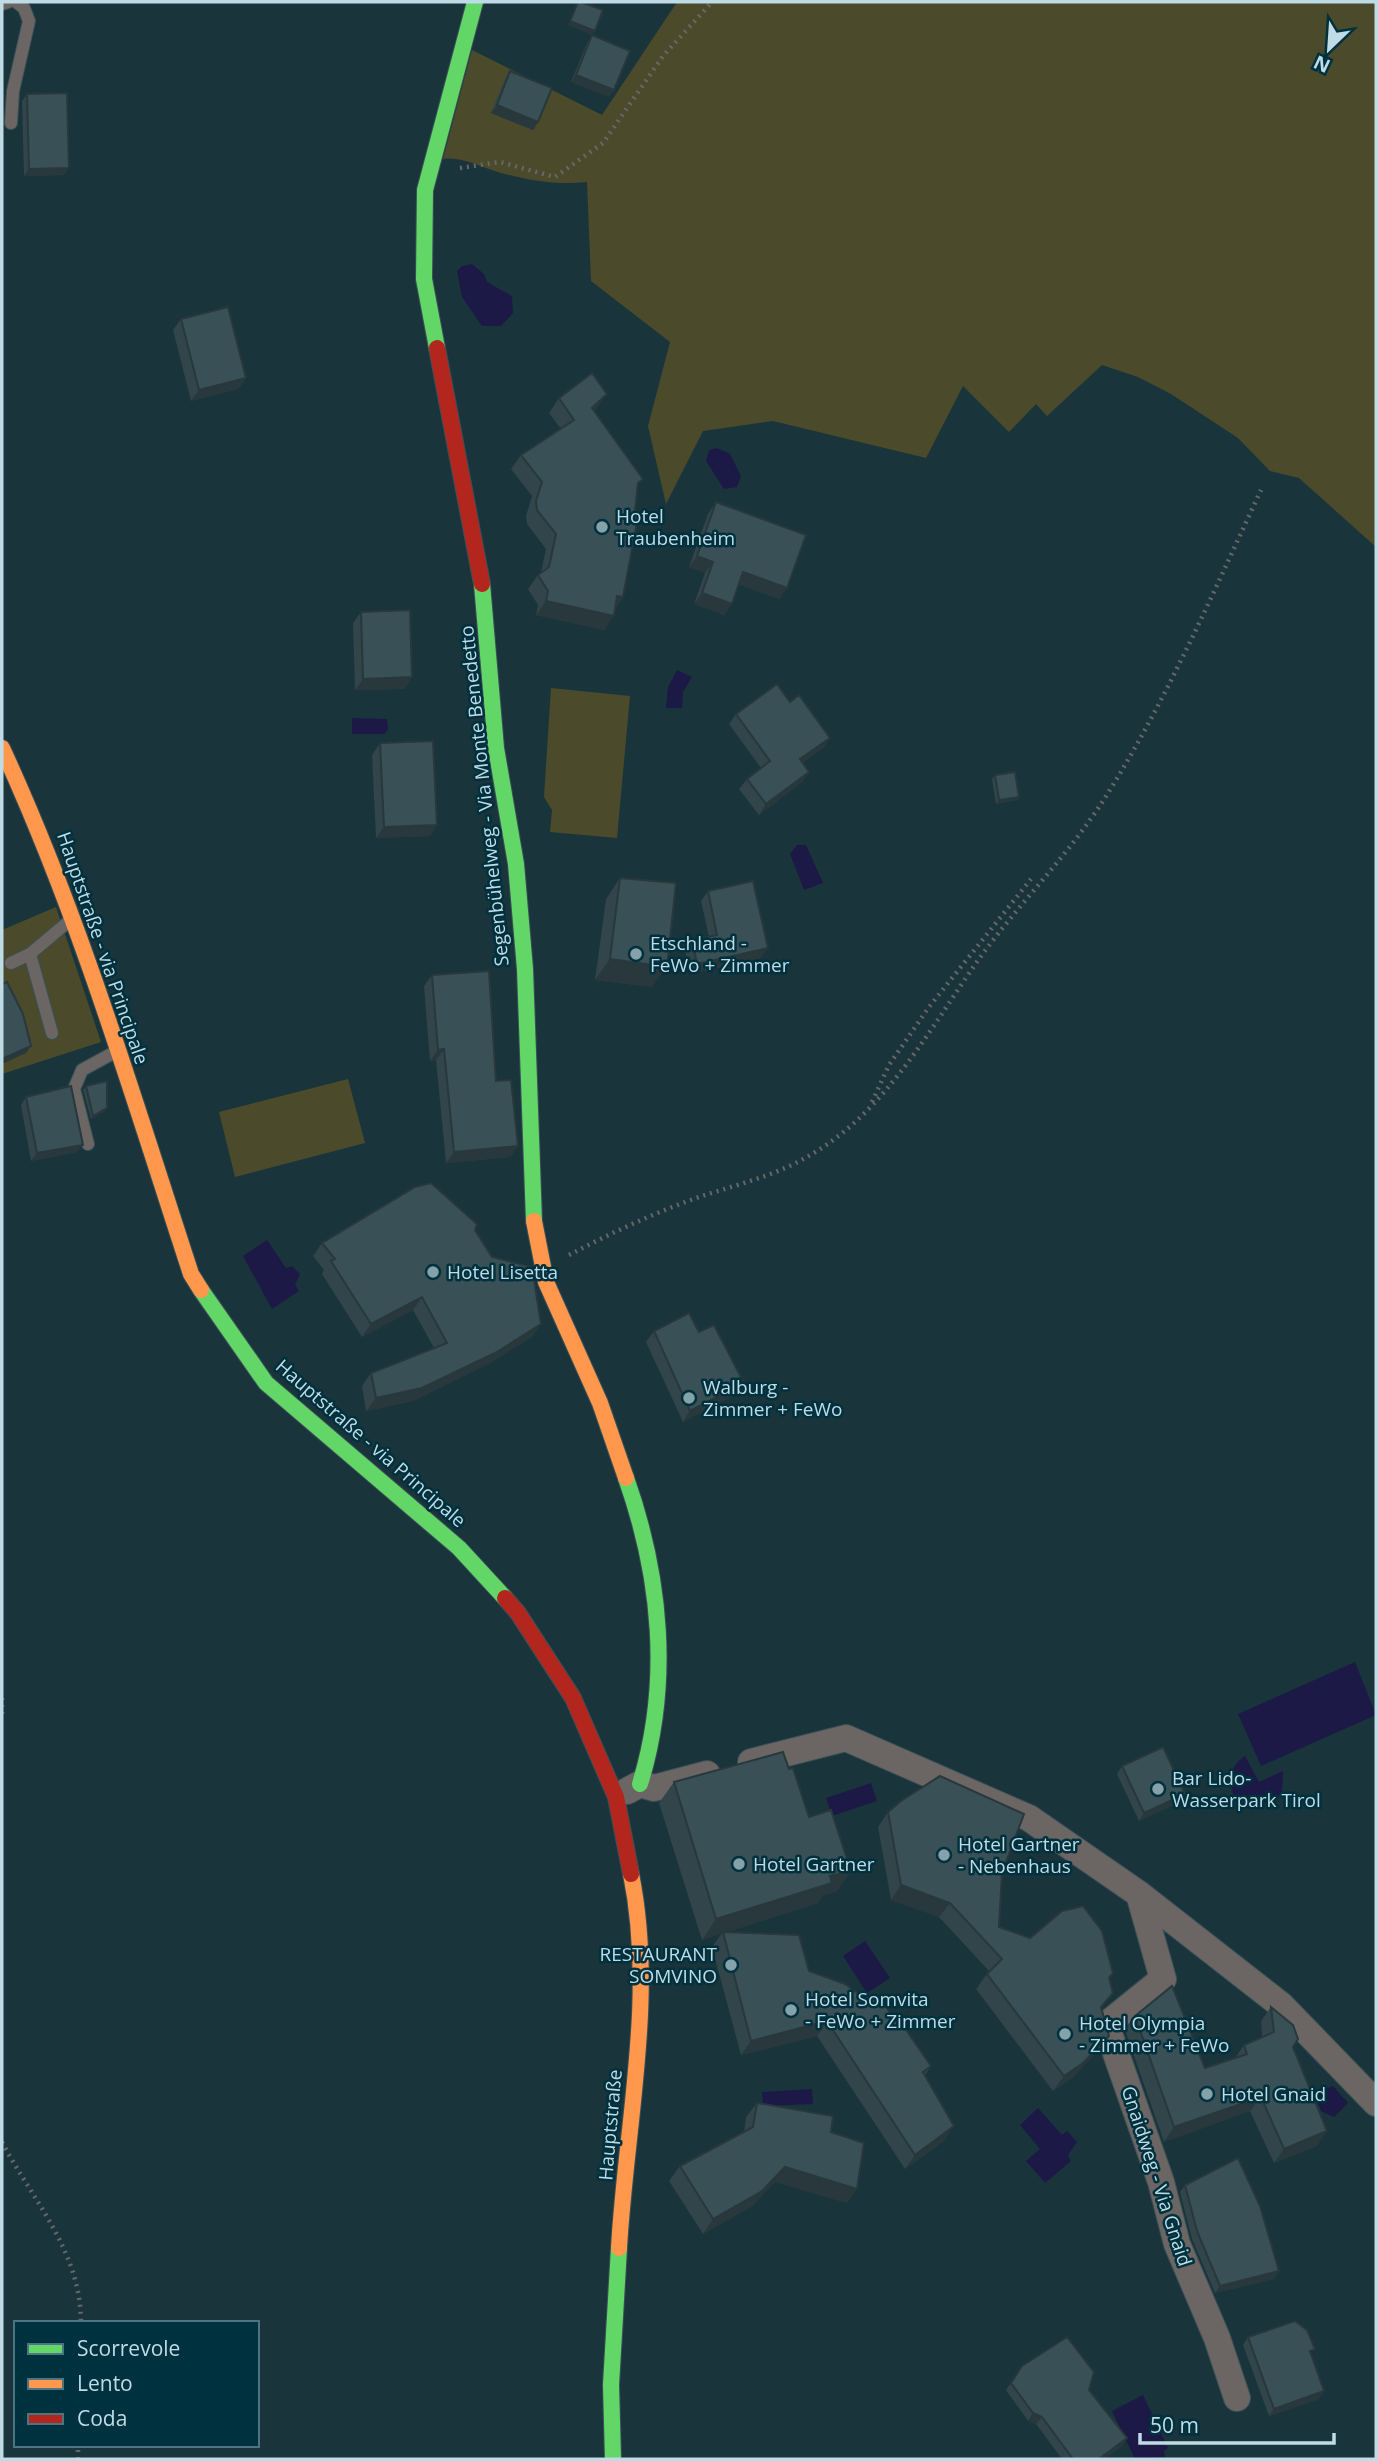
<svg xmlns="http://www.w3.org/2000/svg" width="1378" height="2461" viewBox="0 0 1378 2461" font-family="'Open Sans',sans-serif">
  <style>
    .green { fill: #4b4b2b }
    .water { fill: #1c1947 }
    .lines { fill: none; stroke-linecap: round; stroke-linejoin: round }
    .lane-casing { stroke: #3a5057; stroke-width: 14 }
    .street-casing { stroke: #3a5057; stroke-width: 28 }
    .fast-casing { stroke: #3a5057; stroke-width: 18 }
    .slow-casing { stroke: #3a5057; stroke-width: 18 }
    .jam-casing { stroke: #3a5057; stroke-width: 18 }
    .path { stroke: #656869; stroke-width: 4.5; stroke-dasharray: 2 5; stroke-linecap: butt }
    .lane { stroke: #6b6664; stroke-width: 12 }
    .street { stroke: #6b6664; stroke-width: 26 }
    .fast { stroke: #63d668; stroke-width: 16 }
    .slow { stroke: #ff974d; stroke-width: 16 }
    .jam { stroke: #b3261e; stroke-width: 16 }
    .wall { fill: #31454a }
    .shaded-wall { fill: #28383c }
    .building { fill: #395056; stroke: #28383c; stroke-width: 2 }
    .poi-dot { fill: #85a1aa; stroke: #00313e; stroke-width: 2.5 }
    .labels { text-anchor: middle; stroke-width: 5; stroke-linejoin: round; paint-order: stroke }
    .poi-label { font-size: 19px; fill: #bfdbe6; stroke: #00313e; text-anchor: start }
    .street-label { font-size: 19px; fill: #bfdbe6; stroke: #00313e }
  </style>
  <rect width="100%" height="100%" fill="#1a343b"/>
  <!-- green -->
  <path class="green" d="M677 2H1376V547L1299 478 1270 471 1238 438 1171 394 1138 377 1102 365 1047 416 1036 404 1009 432 963 386 926 458 773 421 703 431 666 504 648 426 670 342 591 281 587 182C555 185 533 181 501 173 482 168 463 156 443 159L472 50 602 115Z
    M551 688 630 696 617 838 550 832 552 810 544 797Z
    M56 907 101 1042 2 1074V930Z
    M348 1079 365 1143 235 1177 219 1112Z"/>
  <!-- water -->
  <path class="water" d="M472 264 484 274 487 282 512 296 513 313 501 326H482L462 297 457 271 462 266Z
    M717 448 730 454 741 476 737 487 724 489 706 461 709 450Z
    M677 670 692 677 683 692 682 708H666L668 687Z
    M352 718 387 719 388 730 384 734H352Z
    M797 845H806L823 883 804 890 790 854Z
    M267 1240 286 1268 292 1266 300 1274 295 1285 299 1291 272 1309 243 1256Z
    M1355 1662 1376 1715 1261 1766 1238 1714Z
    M1245 1756 1259 1782 1283 1771 1282 1792 1275 1799 1256 1806 1233 1794C1228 1779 1231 1765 1245 1756Z
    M871 1783 877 1801 832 1816 826 1798Z
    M865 1941 890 1978 867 1993 843 1956Z
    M1333 2086 1348 2103 1334 2117 1321 2111 1314 2093Z
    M812 2089 813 2104 763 2106 762 2092Z
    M1038 2108 1062 2135 1067 2131 1077 2142 1068 2155 1071 2161 1045 2183 1026 2161 1040 2149 1020 2125Z
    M1143 2395 1168 2448 1164 2451 1165 2457 1135 2459 1112 2411Z"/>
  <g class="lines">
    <defs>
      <path id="lane" d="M2 4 8 2
        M11 123 13 91 29 21 24 8 16 2
        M30 954 52 1033
        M11 963 30 954 68 922
        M88 1144 74 1089 82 1070 115 1052"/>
      <path id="street" d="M751 1762 846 1738 1029 1818 1139 1894 1281 2005 1376 2103
        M627 1791 640 1784 654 1788 707 1774
        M1139 1894 1163 1979 1106 2025 1161 2182 1177 2244 1217 2338 1237 2398"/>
      <path id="fast" d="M437 348 424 279 425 190 475 2
        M482 584 496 748 516 864 525 969 534 1221
        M201 1290 266 1383 459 1548 505 1598
        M626 1478C661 1577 671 1683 640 1784
        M613 2459 611 2385 619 2248"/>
      <path id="slow" d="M2 748C80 917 133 1097 191 1274L201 1290
        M534 1221 546 1282 600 1403 626 1478
        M619 2248C626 2124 656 1997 631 1874"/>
      <path id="jam" d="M437 348 482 584
        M505 1598 518 1613 573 1698 616 1797 631 1874"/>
    </defs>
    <!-- lane casing -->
    <use href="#lane" class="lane-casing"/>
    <!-- street casing -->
    <use href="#street" class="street-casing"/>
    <!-- fast casing -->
    <use href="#fast" class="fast-casing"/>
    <!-- slow casing -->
    <use href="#slow" class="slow-casing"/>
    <!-- jam casing -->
    <use href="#jam" class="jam-casing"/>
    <!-- path -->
    <path class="path" d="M460 168 500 162 555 177 603 143 663 56 712 2
      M872 1102 889 1065 929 1007 1031 879
      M569 1255C611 1233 656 1212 702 1196 739 1184 778 1175 812 1154 886 1111 931 1027 979 959 1020 902 1071 853 1108 793 1168 697 1213 593 1261 490
      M2 1698V1714
      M2 2142C33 2201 81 2251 81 2323
      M78 2459V2445"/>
    <!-- lane -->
    <use href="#lane" class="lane"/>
    <!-- street -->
    <use href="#street" class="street"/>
    <!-- fast -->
    <use href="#fast" class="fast"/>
    <!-- slow -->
    <use href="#slow" class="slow"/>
    <!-- jam -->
    <use href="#jam" class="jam"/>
  </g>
  <!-- wall -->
  <path class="wall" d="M592 35 609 97 571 82 587 43Z
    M510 71 538 122 533 130 491 113 505 79Z
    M27 94 64 175 24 176 22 101Z
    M181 319 246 378 238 389 191 401 173 330Z
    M559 398 597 408 594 411 638 486 623 597 615 609 604 630 536 615 538 605 528 589 538 575 541 572 546 549 527 524 526 516 532 496 511 469 521 455 561 429 549 413Z
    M716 502 787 588 779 599 739 584 732 604 724 615 694 604 705 573 689 567 708 514Z
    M361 612 412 677 404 689 355 690 353 623Z
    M790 702 830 738 823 748 802 763 809 772 802 782 759 815 739 789 747 779 761 768 729 724 736 714Z
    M380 743 437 825 430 836 376 838 372 755Z
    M995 775 1019 797 1016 800 996 804 992 779Z
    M620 878 652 987 595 980 606 899Z
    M708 891 761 958 690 974 685 950 692 940 709 937 701 901Z
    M432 975 496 1081 518 1146 510 1157 446 1163 436 1060 430 1061 424 986Z
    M86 1086 107 1108 104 1112 91 1119 83 1090Z
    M26 1097 77 1152 31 1161 21 1105Z
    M475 1230 492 1257 541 1324 532 1337 488 1364 413 1401 366 1411 362 1386 371 1373 434 1348 413 1310 362 1337 322 1274 324 1270 313 1256 322 1243Z
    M654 1331 699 1332 744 1383 736 1394 683 1422 646 1342Z
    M1122 1766 1180 1802 1139 1821 1117 1774Z
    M789 1769 809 1817 851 1871 836 1892 823 1895 818 1903 724 1933 809 1971 896 2021 931 2066 925 2075 944 2141 905 2169 817 2036 741 2055 712 1947 722 1933 702 1940 659 1803 674 1782Z
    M888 1812 1002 1873 999 1927 1113 1973 1109 1979 1102 2009 1098 2051 1072 2078 1053 2091 976 1989 989 1971 939 1917 891 1900 878 1827Z
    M1271 2007 1293 2047 1317 2146 1274 2163 1250 2111 1164 2142 1125 2030 1135 2016 1205 2068 1235 2058 1244 2045 1262 2037 1261 2021Z
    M757 2103 831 2132 847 2203 775 2182 752 2206 703 2234 669 2181 680 2166 744 2132 746 2117Z
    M1185 2185 1279 2271 1274 2279 1215 2293 1192 2239 1180 2192Z
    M1248 2337 1311 2355 1324 2391 1319 2399 1269 2416 1243 2345Z
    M1022 2366 1089 2390 1127 2438 1122 2446 1104 2459H1062L1036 2424 1028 2421 1006 2390Z"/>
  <!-- shaded-wall -->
  <path class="shaded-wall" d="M570 21 595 31 592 35 568 25Z
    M576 75 614 90 609 97 571 82Z
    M497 105 538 122 533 130 491 113Z
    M69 168 64 175 24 176 29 169Z
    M246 378 238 389 191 401 199 390Z
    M607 394 597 408 582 422 592 408Z
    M697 556 713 562 705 573 689 567Z
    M743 572 787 588 779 599 735 583Z
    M702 593 732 604 724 615 694 604Z
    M617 596 623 597 613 611Z
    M546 601 614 616 604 630 536 615Z
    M412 677 404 689 355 690 363 679Z
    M830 738 823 748 793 770 800 759Z
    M809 772 802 782 759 815 766 804Z
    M1019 797 1016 800 996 804 999 800Z
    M437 825 430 836 376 838 384 827Z
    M768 948 761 958 690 974 697 964Z
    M610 959 667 967 652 987 595 980Z
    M31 1046 26 1053 2 1064V1059Z
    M444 1049 436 1060 430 1061 438 1050Z
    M107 1108 104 1112 91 1119 93 1116Z
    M83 1145 77 1152 31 1161 37 1153Z
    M518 1146 510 1157 446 1163 454 1152Z
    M422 1297 413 1310 362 1337 371 1324Z
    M541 1324 532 1337 488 1364 413 1401 366 1411 376 1398Z
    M744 1383 736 1394 683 1422 690 1411Z
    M1185 1794 1180 1802 1139 1821 1144 1813Z
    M851 1871 836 1892 823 1895 818 1903 702 1940 716 1919 830 1876Z
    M901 1885 950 1903 939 1917 891 1900Z
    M827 2021 817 2036 741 2055 751 2041Z
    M1109 2036 1098 2051 1072 2078 1053 2091 1064 2076Z
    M1261 2097 1250 2111 1164 2142 1174 2127Z
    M954 2126 944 2141 905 2169 915 2155Z
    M1327 2131 1317 2146 1274 2163 1284 2149Z
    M785 2167 857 2189 847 2203 775 2182 752 2206 703 2234 713 2219Z
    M1279 2271 1274 2279 1215 2293 1220 2286Z
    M1324 2391 1319 2399 1269 2416 1274 2409Z
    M1033 2413 1042 2417 1036 2424 1028 2421Z
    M1127 2438 1122 2446 1104 2459H1099Z"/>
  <!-- building -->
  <path class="building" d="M578 2H581L603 10 595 31 570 21Z
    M592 35 630 51 614 90 576 75Z
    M510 71 552 88 538 122 497 105Z
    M67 93 69 168 29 169 27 94Z
    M228 307 246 378 199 390 181 319Z
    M592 373 607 394 592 408 643 479 638 483 635 510 639 512 623 597 617 596 614 616 546 601 548 591 538 575 549 567 556 534 537 510 536 501 542 482 521 455 574 420 559 398Z
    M716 502 806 535 787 588 743 572 732 604 702 593 713 562 697 556Z
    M410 610 412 677 363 679 361 612Z
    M777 684 790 702 799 695 830 738 800 759 809 772 766 804 747 779 770 761 736 714Z
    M433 741 437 825 384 827 380 743Z
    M1015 772 1019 797 999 800 995 775Z
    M620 878 676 883 667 967 610 959Z
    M753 881 768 948 697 964 692 940 717 935 708 891Z
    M489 971 496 1081 511 1080 518 1146 454 1152 444 1049 438 1050 432 975Z
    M7 982 23 1014 31 1046 2 1059V984Z
    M107 1081V1108L93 1116 86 1086Z
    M71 1086 83 1145 37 1153 26 1097Z
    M431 1183 477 1224 475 1230 492 1257 532 1267 541 1324 497 1352 422 1388 376 1398 371 1373 447 1343 422 1297 371 1324 331 1261 335 1259 322 1243 415 1187Z
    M689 1313 699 1332 714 1325 744 1383 690 1411 654 1331Z
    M1163 1747 1185 1794 1144 1813 1122 1766Z
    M783 1752 789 1769 793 1768 809 1817 831 1810 851 1871 830 1876 832 1883 716 1919 674 1782Z
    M940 1776 1024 1814 1002 1873 999 1927 1030 1938 1062 1911 1083 1906 1102 1931 1113 1973 1109 1978 1113 1993 1101 2007 1109 2036 1083 2063 1064 2076 987 1974 1002 1959 950 1903 901 1885 888 1812 901 1801Z
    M723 1932 799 1935 809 1971 845 1984 860 1995 866 1993 885 2005 896 2021H900L931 2066 923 2072 954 2126 915 2155 827 2021 751 2041Z
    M1172 1986 1205 2068 1247 2054 1244 2045 1274 2032 1271 2007 1293 2025 1298 2039 1293 2047 1327 2131 1284 2149 1261 2097 1174 2127 1135 2016Z
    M757 2103 833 2116 831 2132 864 2143 857 2189 785 2167 762 2191 713 2219 680 2166 753 2127Z
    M1238 2158 1260 2206 1279 2271 1220 2286 1197 2231 1185 2185Z
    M1295 2321 1307 2330 1315 2349 1310 2351 1324 2391 1274 2409 1248 2337Z
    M1067 2337 1094 2372 1089 2390 1127 2438 1099 2459H1073L1042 2417 1033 2413 1011 2383 1022 2366Z"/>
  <!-- markers -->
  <g class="poi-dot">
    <circle cx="602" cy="527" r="7"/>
    <circle cx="636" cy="954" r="7"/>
    <circle cx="433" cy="1272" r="7"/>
    <circle cx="689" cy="1398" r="7"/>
    <circle cx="1158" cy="1789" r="7"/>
    <circle cx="944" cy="1855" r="7"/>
    <circle cx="739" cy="1864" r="7"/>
    <circle cx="731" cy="1965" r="7"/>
    <circle cx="791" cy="2010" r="7"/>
    <circle cx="1065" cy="2034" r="7"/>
    <circle cx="1207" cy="2094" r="7"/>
  </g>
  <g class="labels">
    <!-- poi labels -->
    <g class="poi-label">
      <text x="616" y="523">Hotel<tspan x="616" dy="22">Traubenheim</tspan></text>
      <text x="650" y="950">Etschland -<tspan x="650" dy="22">FeWo + Zimmer</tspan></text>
      <text x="447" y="1279">Hotel Lisetta</text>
      <text x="703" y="1394">Walburg -<tspan x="703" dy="22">Zimmer + FeWo</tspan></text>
      <text x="1172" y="1785">Bar Lido-<tspan x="1172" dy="22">Wasserpark Tirol</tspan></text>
      <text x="958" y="1851">Hotel Gartner<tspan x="958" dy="22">- Nebenhaus</tspan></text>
      <text x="753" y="1871">Hotel Gartner</text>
      <text x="717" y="1961" text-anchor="end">RESTAURANT<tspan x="717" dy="22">SOMVINO</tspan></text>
      <text x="805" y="2006">Hotel Somvita<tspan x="805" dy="22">- FeWo + Zimmer</tspan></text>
      <text x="1079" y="2030">Hotel Olympia<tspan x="1079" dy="22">- Zimmer + FeWo</tspan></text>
      <text x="1221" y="2101">Hotel Gnaid</text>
    </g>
    <!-- street labels -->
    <g class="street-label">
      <text transform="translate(484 796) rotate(-96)" y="7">Segenbühelweg - Via Monte Benedetto</text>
      <text transform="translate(103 948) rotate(71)" y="7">Hauptstraße - via Principale</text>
      <text transform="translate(371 1443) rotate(41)" y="7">Hauptstraße - via Principale</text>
      <text transform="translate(610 2125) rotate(-85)" y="7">Hauptstraße</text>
      <text transform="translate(1157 2176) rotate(72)" y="7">Gnaidweg - Via Gnaid</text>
    </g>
  </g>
  <!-- border -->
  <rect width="1378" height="2461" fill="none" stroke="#bfdbe6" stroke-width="7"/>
  <!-- legend -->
  <rect x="14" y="2321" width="245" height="126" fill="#00313e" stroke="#4c7581" stroke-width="2"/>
  <rect x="28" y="2344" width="35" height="10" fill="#63d668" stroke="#4c7581" stroke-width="2"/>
  <text x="77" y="2356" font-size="21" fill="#bfdbe6">Scorrevole</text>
  <rect x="28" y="2379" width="35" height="10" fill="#ff974d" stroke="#4c7581" stroke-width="2"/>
  <text x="77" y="2391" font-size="21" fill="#bfdbe6">Lento</text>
  <rect x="28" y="2414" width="35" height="10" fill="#b3261e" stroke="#4c7581" stroke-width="2"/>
  <text x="77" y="2426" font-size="21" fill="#bfdbe6">Coda</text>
  <!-- north arrow -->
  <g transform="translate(1329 49) rotate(205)" stroke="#00313e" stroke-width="5" paint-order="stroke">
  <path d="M0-5L12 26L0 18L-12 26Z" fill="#bfdbe6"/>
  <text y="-10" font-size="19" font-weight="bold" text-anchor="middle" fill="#bfdbe6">N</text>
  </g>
  <!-- scale -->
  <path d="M1140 2433v10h194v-10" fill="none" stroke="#bfdbe6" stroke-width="3.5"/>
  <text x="1150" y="2433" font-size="21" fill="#bfdbe6" stroke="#00313e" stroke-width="5" paint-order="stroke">50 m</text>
</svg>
